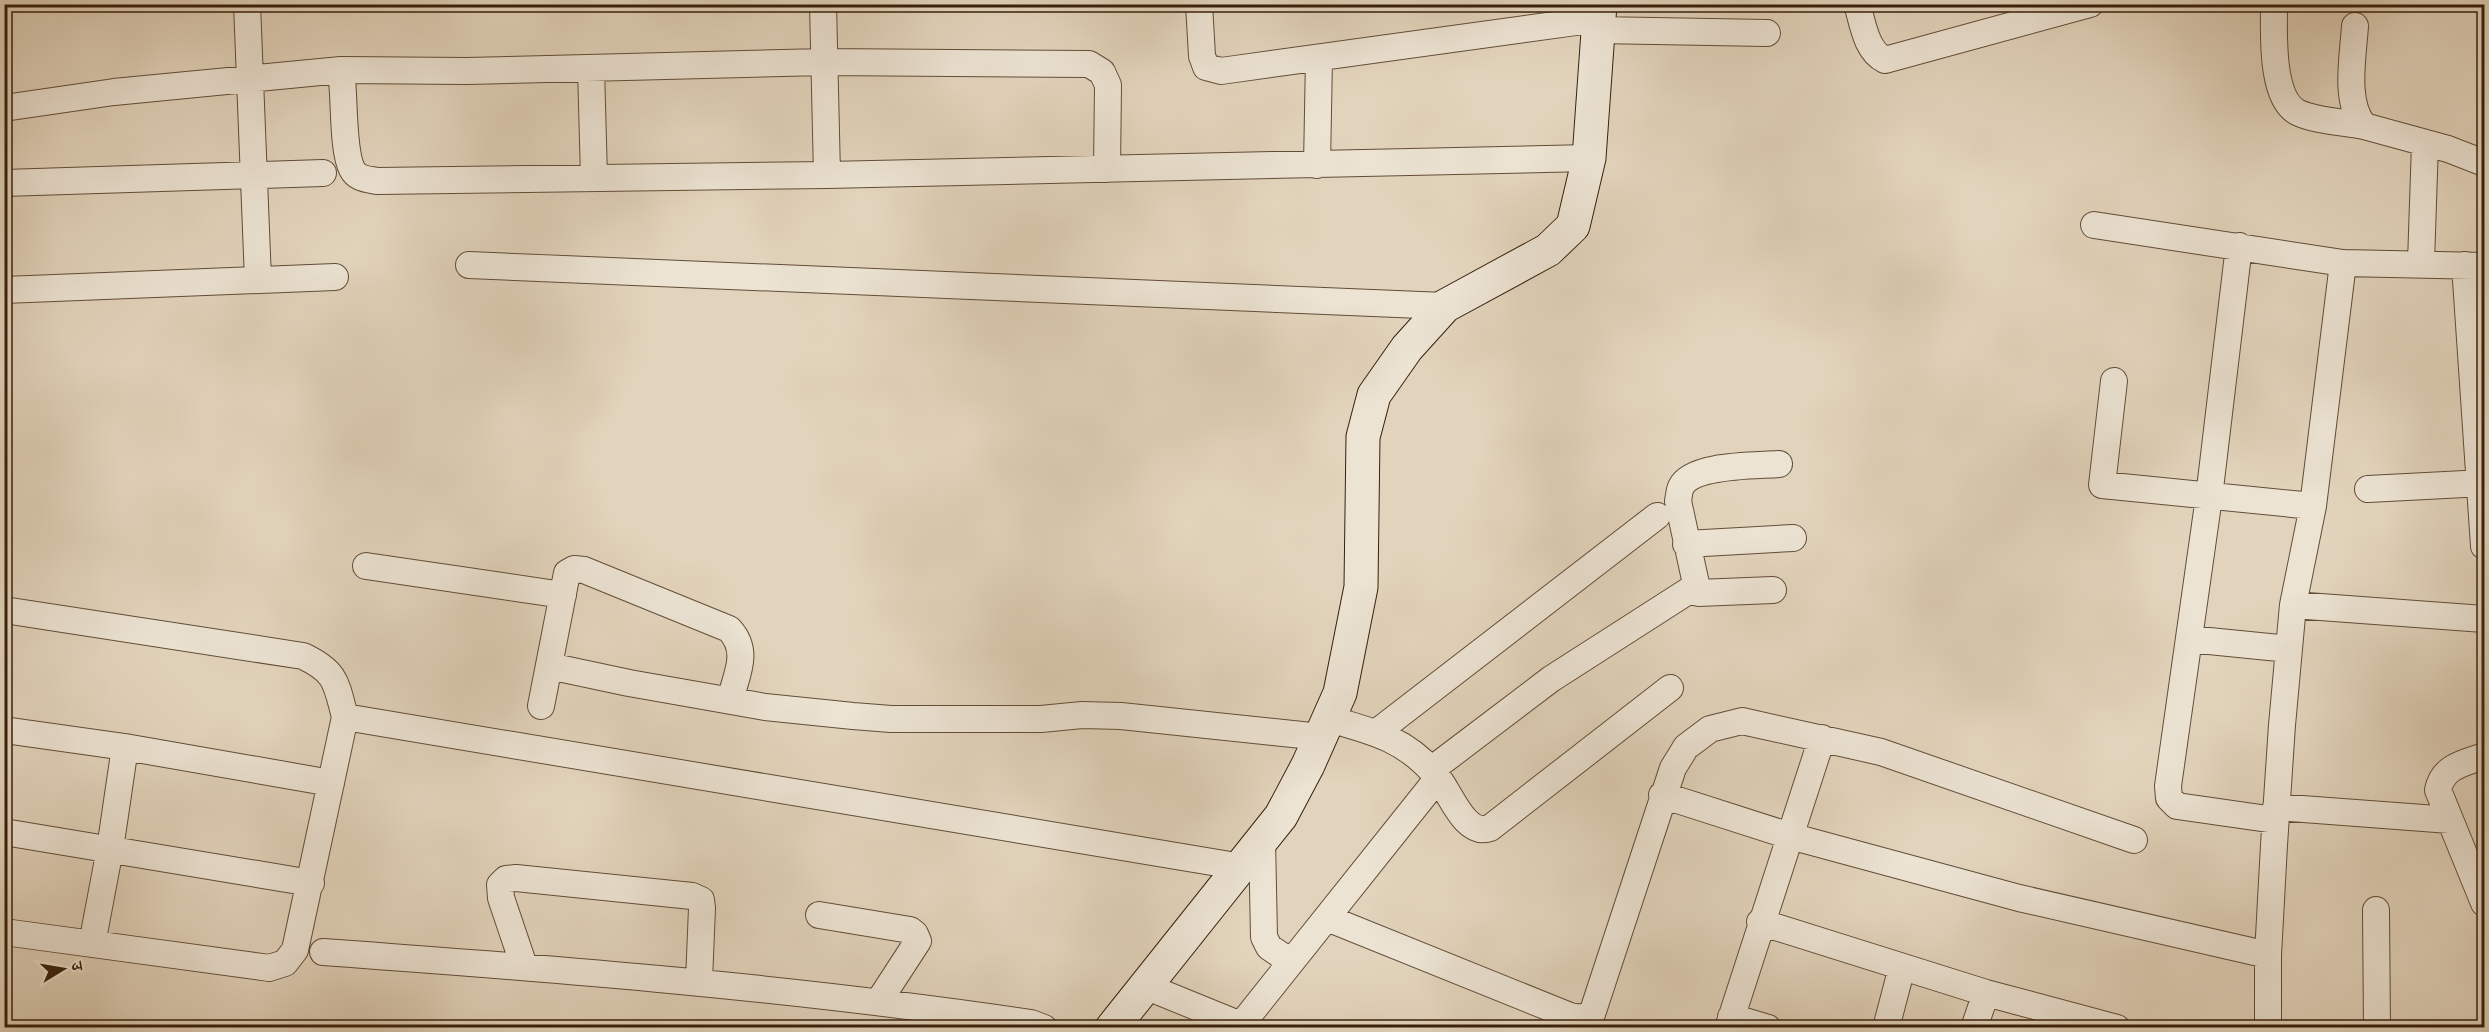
<svg xmlns="http://www.w3.org/2000/svg" width="2489" height="1032" viewBox="0 0 2489 1032" font-family="'IM FELL French Canon','Noto Serif Devanagari',serif">
  <style>
    .lines { fill: none; stroke-linecap: round; stroke-linejoin: round }
    .minor-casing { stroke: #624d37; stroke-width: 28 }
    .secondary-casing { stroke: #37200b; stroke-width: 35 }
    .minor { stroke: #ece3d3; stroke-width: 26 }
    .secondary { stroke: #ece3d3; stroke-width: 33 }
  </style>
  <rect width="100%" height="100%" fill="#e2d4bc"/>
  <filter id="stains"><feTurbulence type="fractalNoise" baseFrequency=".00333" numOctaves="4"/><feColorMatrix values="0 0 0 0 .2 0 0 0 0 .09 0 0 0 0 .02 0 0 0 .5 -.17"/></filter>
  <radialGradient id="worn" r=".72"><stop offset=".6" stop-color="#630" stop-opacity="0"/><stop offset="1" stop-color="#630" stop-opacity=".3"/></radialGradient>
  <g class="lines">
    <defs>
      <path id="minor" d="M247 4 258 280
        M823 4 827 175
        M1199 4 1202 56 1206 67 1221 71 1598 19
        M1857 4C1863 24 1866 51 1885 60L2090 4
        M2274 4C2274 32 2270 100 2299 113 2316 121 2345 122 2364 126
        M2355 26C2353 57 2344 102 2364 126L2448 149 2484 163
        M1597 30 1767 33
        M591 68 594 178
        M341 70C345 96 342 150 352 169 357 179 367 179 377 181L827 175 1589 158
        M4 108 114 92 341 70 466 71 824 62 1089 64 1102 72 1108 85 1107 169
        M1317 165 1319 58
        M4 183 323 173
        M2094 225 2343 263 2484 266
        M2239 246 2209 497 2168 786 2169 798 2177 806 2275 820
        M2421 263 2425 143
        M469 265 1445 306
        M2465 265 2484 546
        M4 290 335 277
        M2114 381 2102 485 2313 506
        M2368 489 2484 483
        M1686 544 1793 538
        M366 566 563 595
        M1773 590 1698 593 1678 501C1679 497 1679 491 1681 487 1692 464 1755 466 1779 464
        M2293 605 2484 619
        M4 610 303 656C337 672 336 683 345 717L295 950 285 963 269 968 4 932
        M2189 639 2289 649
        M549 666 629 683 765 707 853 716 891 719H1041L1082 715 1121 716 1321 737
        M541 706 567 573 574 569 584 570 729 629C750 651 737 673 730 700
        M345 717 1242 867
        M1329 719C1373 731 1408 740 1438 778 1451 794 1465 837 1490 828L1670 688
        M4 730 125 747 331 783
        M1377 732 1657 516
        M2484 756C2464 763 2443 766 2438 790L2484 903
        M1431 770 1551 679 1696 586
        M1662 795 1790 836 2019 898 2268 955
        M2276 807 2450 820
        M4 832 311 883
        M1262 840 1264 937 1269 947 1291 962
        M2376 910 2377 1028
        M819 915 910 930 915 934 918 941 879 1001
        M1327 918 1570 1016 1581 1018 1592 1014 1673 768 1686 747 1710 729 1742 721 1881 752 2134 840
        M1760 922 1986 993 2117 1028
        M92 944 110 849 125 747
        M323 952C560 969 796 988 1031 1023L1044 1028
        M524 966 501 898 500 885 506 879 516 878 692 896 701 900 702 908 699 981
        M1145 986 1248 1028
        M1731 1017 1768 1028
        M1241 1025 1438 778
        M1728 1028 1822 738
        M1886 1028 1902 967
        M1974 1028 1986 993
        M2268 1028V955L2274 845 2282 725 2293 605 2313 506 2343 263"/>
      <path id="secondary" d="M1112 1028 1281 816 1308 765 1340 693 1361 587 1363 437 1374 395 1407 348 1445 306 1548 250 1573 226 1589 158 1600 4"/>
    </defs>
    <!-- minor casing -->
    <use href="#minor" class="minor-casing"/>
    <!-- secondary casing -->
    <use href="#secondary" class="secondary-casing"/>
    <!-- minor -->
    <use href="#minor" class="minor"/>
    <!-- secondary -->
    <use href="#secondary" class="secondary"/>
  </g>
  <!-- margin -->
  <rect width="2489" height="1032" fill="none" stroke="#e2d4bc" stroke-width="24"/>
  <rect x="6" y="6" width="2477" height="1020" fill="none" stroke="#37200b" stroke-width="3"/>
  <rect x="12" y="12" width="2465" height="1008" fill="none" stroke="#37200b" stroke-width="1.5"/>
  <!-- north arrow -->
  <g transform="translate(63 969) rotate(79)" stroke="#ece3d3" stroke-width="4.5" paint-order="stroke">
  <path d="M0-4.5L10 22L0 15L-10 22Z" fill="#37200b"/>
  <text y="-9" font-size="16" font-weight="bold" text-anchor="middle" fill="#37200b">उ</text>
  </g>
  <rect width="100%" height="100%" filter="url(#stains)"/>
  <rect width="100%" height="100%" fill="url(#worn)"/>
</svg>
